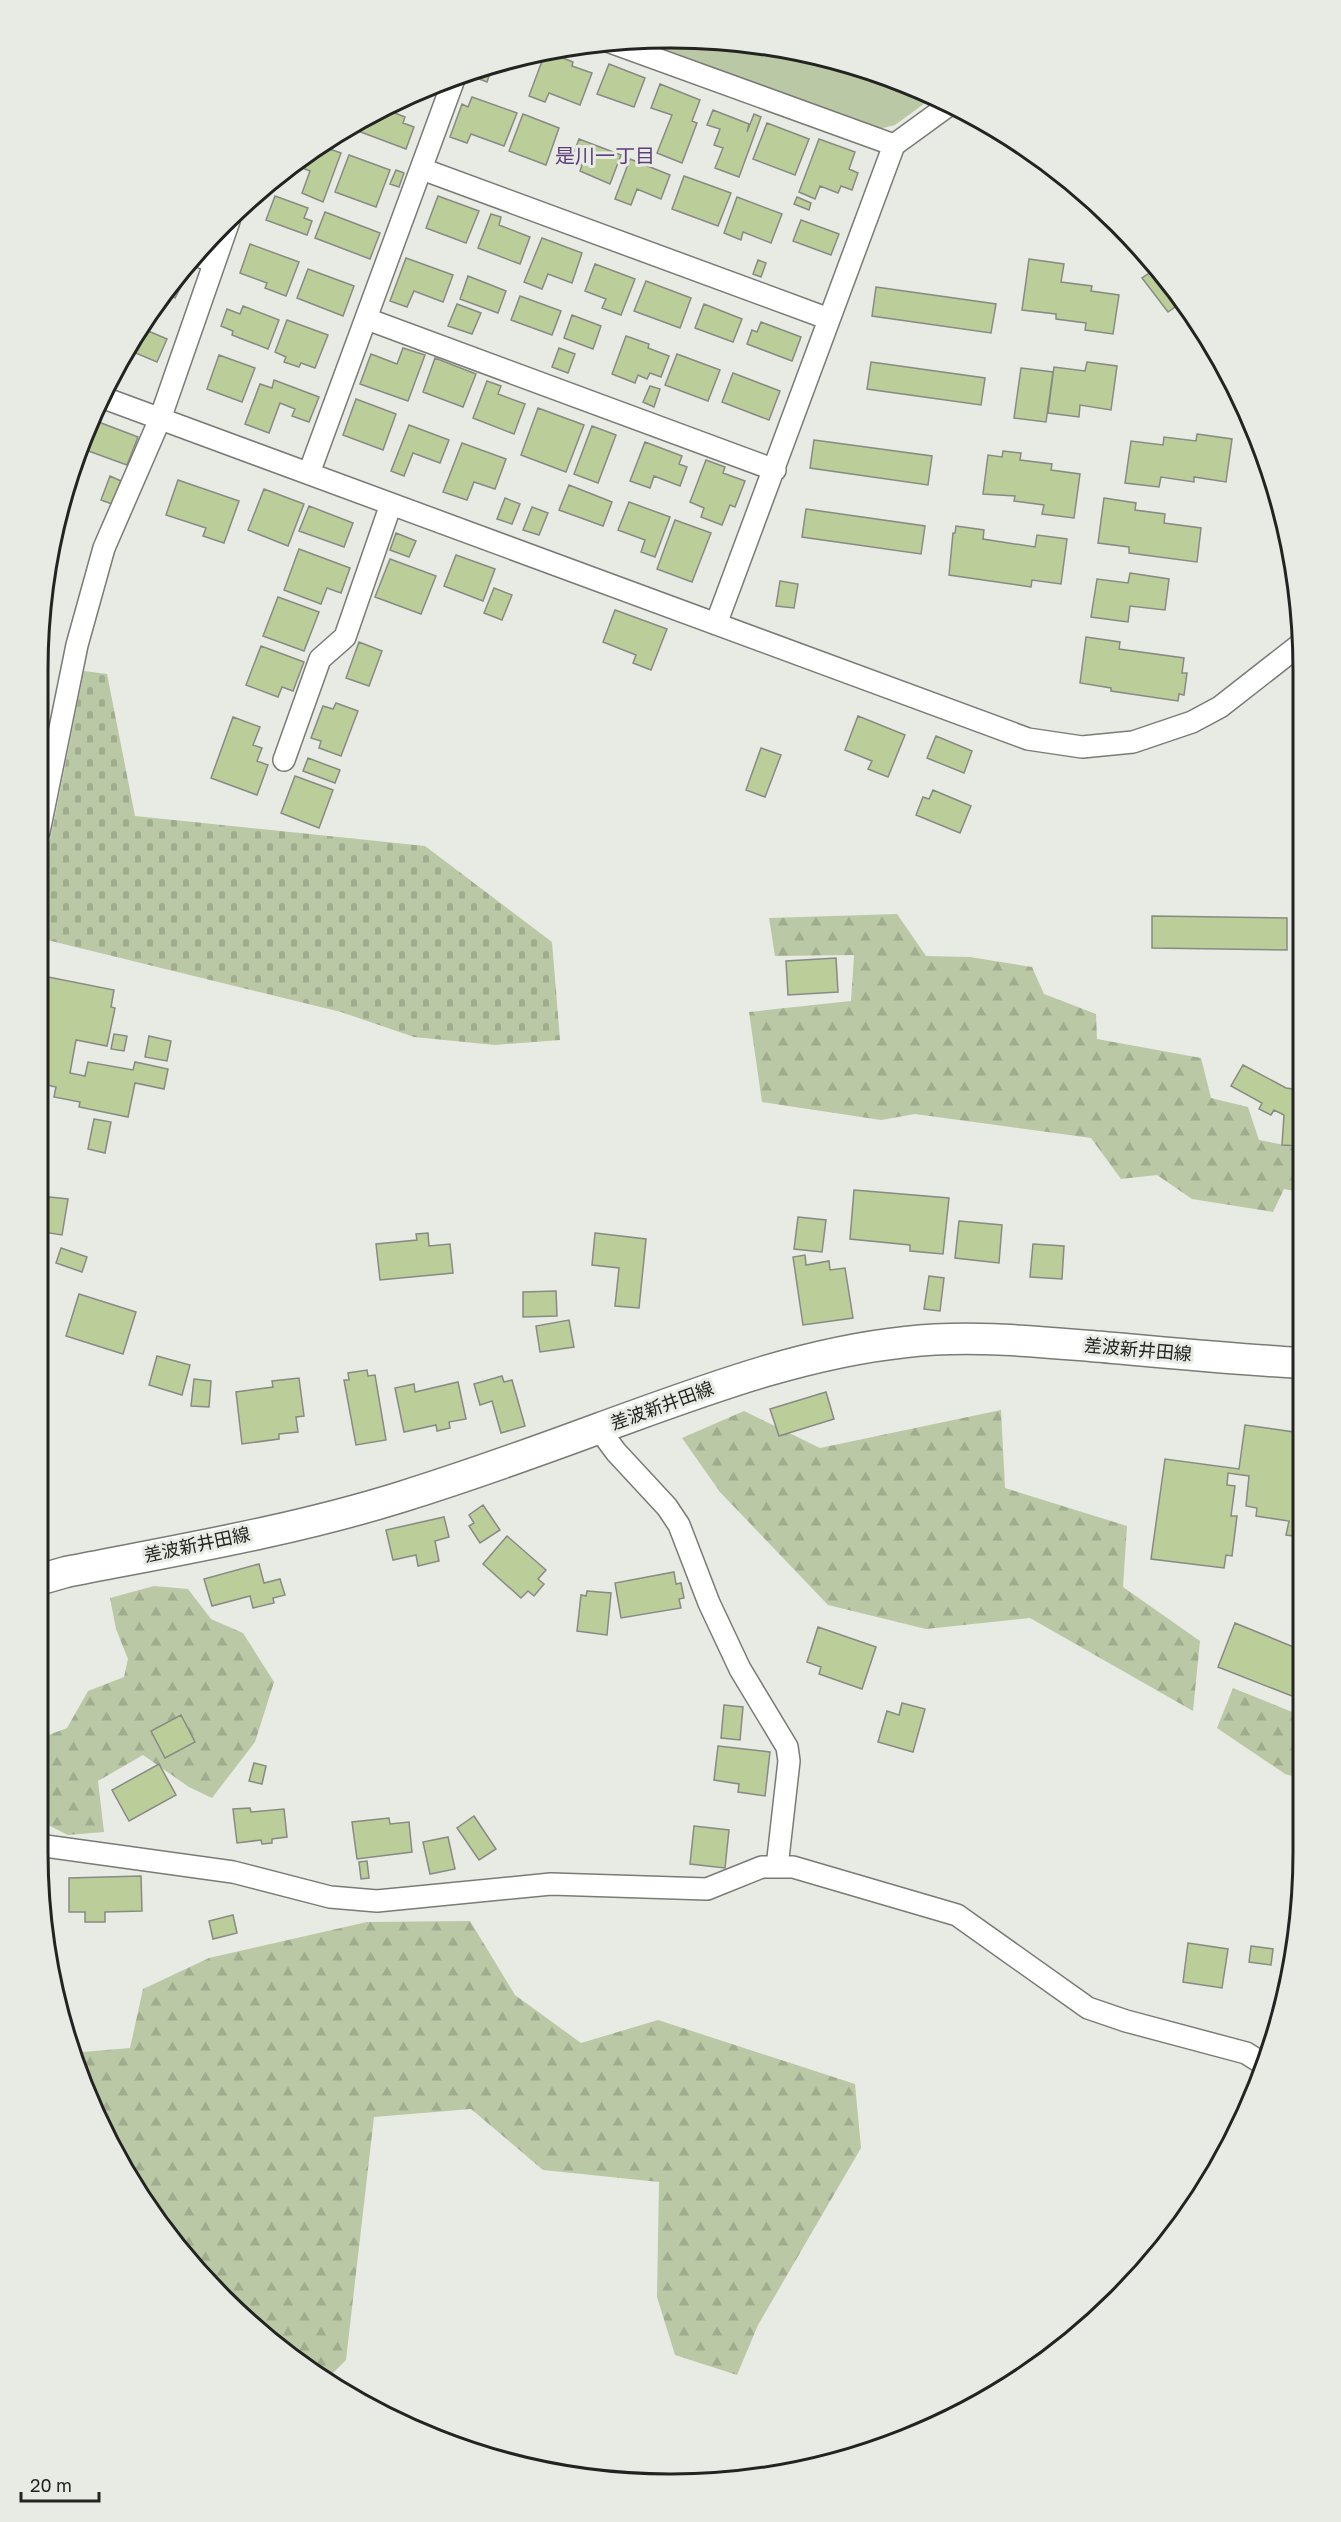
<svg xmlns="http://www.w3.org/2000/svg" width="1341" height="2522" viewBox="0 0 1341 2522" font-family="'Golos Text','Noto Sans JP',sans-serif">
  <style>
    .green { fill: #bbc8a5 }
    .forest { fill: url(#forest-firs) }
    .cemetery { fill: url(#cemetery-stones) }
    .building { fill: #bbce9a; stroke: #888a84; stroke-width: 1.5 }
    .lines { fill: none; stroke-linecap: round; stroke-linejoin: round }
    .minor-casing { stroke: #797b75; stroke-width: 24 }
    .secondary-casing { stroke: #797b75; stroke-width: 33 }
    .minor { stroke: #fff; stroke-width: 21 }
    .secondary { stroke: #fff; stroke-width: 30 }
    .labels { text-anchor: middle; stroke-width: 6; stroke-linejoin: round; paint-order: stroke }
    .street-label { font-size: 18px; fill: #232421; stroke: #e8eae4 }
    .neighbourhood-label { font-size: 20px; fill: #5a3d79; stroke: #e8eae4 }
    .rim { fill: none; stroke: #232421; stroke-width: 3 }
  </style>
  <defs>
    <pattern id="forest-firs" width="22" height="20" patternUnits="userSpaceOnUse" patternTransform="scale(1.5)"><rect width="22" height="20" fill="#bbc8a5"/><path d="M5 1l3.5 6h-7zM16 11l3.5 6h-7z" fill="#a0ac8e"/></pattern>
    <pattern id="cemetery-stones" width="16" height="16" patternUnits="userSpaceOnUse" patternTransform="scale(1.5)"><rect width="16" height="16" fill="#bbc8a5"/><path d="M2 7V4a2 2 0 0 1 4 0v3zM10 15v-3a2 2 0 0 1 4 0v3z" fill="#a0ac8e"/></pattern>
  </defs>
  <rect width="100%" height="100%" fill="#e8eae4"/>
  <!-- green -->
  <path class="green" d="M638 39 753 43 874 71 932 98 895 125 879 129Z"/>
  <!-- forest -->
  <path class="forest" d="M70 480 78 485 52 548 59 506Z
    M897 914 926 956 970 957 1032 967 1044 994 1096 1014 1097 1039 1201 1058 1211 1098 1248 1107 1259 1140 1300 1148V1192L1284 1189 1273 1212 1192 1199 1157 1175 1121 1179 1091 1138 915 1114 881 1120 762 1102 749 1012 851 1001 854 955 775 956 769 918Z
    M1001 1410 1005 1488 1127 1526 1123 1587 1200 1641 1193 1711 1030 1618 926 1629 828 1605 720 1492 682 1438 744 1411 820 1448Z
    M154 1586 188 1589 211 1619 243 1633 274 1682 255 1742 212 1798 189 1787 143 1755 98 1781 104 1832 68 1835 38 1820V1739L67 1728 88 1691 124 1677 128 1659 116 1629 110 1598Z
    M1233 1688 1302 1716V1779L1285 1774 1217 1728Z
    M470 1921 515 1995 581 2043 658 2020 855 2084 861 2148 758 2325 737 2375 675 2355 657 2297 659 2182 543 2170 471 2109 374 2117 346 2360 325 2381 253 2327 169 2237 122 2168 71 2053 130 2048 143 1989 209 1958 367 1922Z"/>
  <!-- cemetery -->
  <path class="cemetery" d="M84 671 107 674 135 816 425 846 552 942 560 1040 495 1045 414 1037 341 1012 39 938V873L51 836Z"/>
  <!-- building -->
  <path class="building" d="M548 52 573 62 572 66 592 73 580 105 549 93 545 102 529 96 545 53Z
    M493 64 487 82 474 77 476 71Z
    M609 64 645 78 634 107 597 94Z
    M660 84 700 100 692 121 697 123 682 163 657 153 672 115 651 108Z
    M472 97 517 113 504 146 471 134 467 143 450 137 462 104 468 107Z
    M382 108 405 117 403 123 414 127 406 149 358 131 363 120Z
    M713 110 749 124 747 132 754 114 761 117 739 177 715 168 723 148 714 145 720 129 707 125Z
    M523 114 559 128 546 165 509 151Z
    M767 123 809 139 795 175 753 159Z
    M579 139 621 155 610 184 580 171 582 165 571 161Z
    M819 139 855 152 849 169 858 173 852 190 841 186 838 193 820 186 815 199 799 192Z
    M321 146 341 153 323 202 302 193 310 171 292 164Z
    M349 155 390 170 376 207 335 192Z
    M630 159 670 175 661 199 637 189 631 205 615 199Z
    M396 170 404 173 399 187 390 184Z
    M684 176 731 193 718 226 672 209Z
    M275 196 308 208 304 218 312 221 307 235 266 220Z
    M438 196 479 211 466 243 426 228Z
    M737 197 782 214 771 243 743 232 741 240 724 233Z
    M797 197 811 203 809 210 794 204Z
    M325 212 380 233 370 259 315 238Z
    M491 214 501 217 499 225 530 237 520 264 478 248Z
    M801 220 839 234 831 255 793 241Z
    M542 238 582 253 572 283 548 274 542 289 524 282Z
    M250 244 299 262 286 296 265 288 267 283 240 273Z
    M406 258 453 275 443 302 414 291 407 307 390 301Z
    M1029 259 1064 264 1061 282 1092 286 1091 291 1119 295 1113 334 1085 330 1086 323 1056 319V314L1022 310Z
    M758 260 766 263 761 277 753 274Z
    M595 264 635 279 621 315 602 308 606 299 585 291Z
    M308 269 354 286 343 316 297 298Z
    M1154 270 1182 302 1168 312 1142 278Z
    M181 272 187 275 175 298 166 293Z
    M468 276 506 291 498 313 460 299Z
    M646 281 691 298 680 328 634 311Z
    M876 287 996 304 991 333 872 316Z
    M520 296 561 311 552 335 511 320Z
    M457 304 481 313 472 334 448 326Z
    M704 304 742 319 733 342 695 328Z
    M243 306 279 320 268 349 232 335 233 331 221 326 227 309 240 314Z
    M572 315 601 326 593 349 564 338Z
    M287 320 328 335 315 368 301 363 299 367 284 362 286 357 275 352Z
    M761 322 801 337 792 361 747 344 752 330 757 332Z
    M141 328 167 339 157 362 126 349Z
    M626 336 649 344 648 348 669 356 661 377 650 373 647 379 638 375 635 383 612 374Z
    M403 348 425 355 408 401 360 384 371 354 397 364Z
    M559 348 575 354 568 373 552 367Z
    M677 354 720 370 708 401 665 385Z
    M219 355 255 368 242 402 207 389Z
    M435 358 476 374 463 407 423 392Z
    M871 362 985 378 981 405 867 389Z
    M1087 362 1117 366 1111 410 1080 405 1079 417 1048 413 1054 367 1085 371Z
    M1021 368 1053 372 1046 422 1014 418Z
    M733 373 780 391 769 420 722 402Z
    M274 380 319 397 309 422 292 416 295 409 280 403 269 433 245 424 260 384 272 388Z
    M487 381 501 386 498 394 525 404 514 434 473 418Z
    M650 386 660 389 654 407 643 402Z
    M356 399 396 414 383 450 343 435Z
    M538 408 584 425 566 472 521 455Z
    M96 421 138 437 127 465 83 449Z
    M409 425 449 440 440 463 413 453 404 476 391 471Z
    M592 426 616 435 598 483 574 474Z
    M1197 434 1232 439 1226 482 1194 477V482L1161 477 1159 487 1125 483 1131 441 1163 445 1164 437 1196 441Z
    M814 440 932 456 928 485 810 468Z
    M645 442 682 456 679 464 687 467 680 486 654 476 650 488 630 481Z
    M462 443 506 459 495 489 474 482 467 500 443 492Z
    M1003 451 1021 453 1020 460 1052 464 1051 470 1080 474 1074 518 1042 514 1044 505 1014 501 1015 496 983 494 988 455 1002 457Z
    M706 460 725 467 723 473 745 481 735 507 730 505 722 525 701 517 704 508 690 502Z
    M110 476 121 481 112 504 101 500Z
    M178 480 239 501 224 543 203 536 206 528 166 515Z
    M569 485 612 502 603 526 559 510Z
    M264 489 304 504 288 546 248 530Z
    M505 498 520 504 512 524 497 519Z
    M1104 498 1136 503 1135 510 1165 514 1164 523 1201 528 1197 562 1129 553V547L1098 543Z
    M629 502 670 517 655 557 641 552 645 540 618 530Z
    M309 506 353 523 344 547 299 531Z
    M532 507 548 513 539 535 523 530Z
    M806 509 925 526 921 554 802 537Z
    M675 520 711 533 692 582 657 569Z
    M956 526 984 530 983 539 1035 547 1037 535 1067 539 1061 584 1032 580 1031 587 949 575 953 533H955Z
    M396 533 416 541 409 557 390 550Z
    M299 549 350 568 341 593 327 588 321 604 284 590Z
    M456 555 495 569 483 601 444 586Z
    M390 559 436 576 421 614 375 597Z
    M1130 573 1169 579 1165 610 1130 606 1128 622 1091 617 1097 579 1128 583Z
    M780 581 798 584 794 608 776 606Z
    M494 588 512 595 502 620 484 613Z
    M278 597 319 612 304 651 263 636Z
    M615 610 667 629 651 670 633 663 636 655 603 642Z
    M1086 637 1120 642 1119 649 1184 658 1182 673H1187L1184 695 1179 694 1178 701 1111 691V688L1080 683Z
    M359 642 382 651 369 686 346 678Z
    M261 646 304 662 293 691 282 687 278 697 246 685Z
    M336 703 358 711 341 756 319 748 321 741 311 738 323 706 333 709Z
    M858 716 905 735 888 777 868 769 872 761 845 750Z
    M233 717 260 727 253 745 262 748 257 761 268 765 257 795 211 778Z
    M936 736 972 751 964 773 927 758Z
    M761 748 781 755 765 797 746 790Z
    M308 758 340 770 335 783 303 771Z
    M295 776 333 790 319 828 281 813Z
    M933 790 971 806 960 833 916 815 923 797 929 799Z
    M1152 916 1287 918V950L1152 948Z
    M836 958 838 992 788 995 786 961Z
    M38 975 114 990 111 1007 115 1008 107 1046 76 1040 70 1073 85 1076 88 1062 133 1070 135 1062 168 1069 164 1089 135 1083 128 1117 79 1107 80 1102 54 1097 56 1087 42 1084 41 1091 38 1090V1025L41 1026 43 1014 38 1013Z
    M114 1034 127 1036 124 1051 111 1049Z
    M149 1036 171 1041 167 1061 145 1057Z
    M1243 1065 1286 1088 1300 1090V1146L1282 1145 1284 1115 1274 1110 1271 1115 1259 1109 1262 1103 1231 1086Z
    M94 1119 111 1122 105 1153 88 1149Z
    M854 1190 949 1198 943 1254 910 1251V1245L850 1239Z
    M49 1197 68 1199 62 1235 43 1232Z
    M798 1217 826 1220 822 1252 794 1249Z
    M959 1221 1002 1225 999 1263 955 1258Z
    M428 1233 429 1246 450 1244 453 1273 380 1280 376 1244 417 1240 416 1234Z
    M595 1233 646 1239 639 1308 615 1306 619 1268 592 1265Z
    M1033 1244 1064 1246 1062 1279 1030 1277Z
    M61 1248 87 1257 82 1272 56 1263Z
    M805 1255 806 1265 829 1261 830 1270 845 1268 853 1318 803 1325 793 1257Z
    M929 1276 944 1278 940 1311 924 1309Z
    M556 1291 557 1316 523 1317V1292Z
    M79 1294 136 1312 123 1354 66 1336Z
    M569 1320 574 1347 540 1352 536 1326Z
    M157 1356 190 1365 182 1395 149 1385Z
    M367 1370 368 1376 375 1375 386 1440 356 1445 344 1380H349L348 1373Z
    M502 1376 504 1382 512 1380 525 1426 501 1433 492 1401 480 1405 474 1384Z
    M299 1378 304 1416 296 1417 298 1432 279 1434V1439L242 1444 236 1392 273 1387 272 1381Z
    M194 1379 211 1381 209 1407 191 1406Z
    M458 1382 466 1419 449 1422 450 1428 437 1431 436 1425 404 1432 395 1388 414 1384 415 1392Z
    M826 1392 834 1419 779 1436 770 1409Z
    M1245 1425 1301 1433V1537L1286 1535 1289 1521 1256 1516 1257 1508 1246 1506 1249 1476 1228 1473 1227 1485 1235 1486 1231 1516H1237L1232 1556 1226 1555 1224 1568 1151 1559 1165 1459 1239 1469Z
    M483 1505 500 1530 480 1543 469 1526 474 1523 469 1515Z
    M444 1517 449 1537 435 1541 439 1561 418 1566 416 1555 393 1560 386 1530Z
    M507 1536 546 1570 538 1579 544 1584 534 1596 528 1591 521 1598 483 1564Z
    M259 1564 264 1583 280 1579 285 1595 273 1598 274 1603 253 1608 250 1596 212 1606 204 1579Z
    M674 1572 676 1584 681 1583 684 1598 679 1599 681 1608 621 1618 615 1583Z
    M587 1591 611 1593 607 1635 577 1631 581 1595 586 1596Z
    M1235 1623 1301 1650 1302 1700 1218 1667Z
    M818 1627 876 1647 862 1689 819 1674 821 1667 807 1662Z
    M902 1703 925 1709 913 1752 878 1742 887 1711 899 1715Z
    M724 1705 743 1707 740 1740 721 1738Z
    M181 1715 195 1742 165 1758 151 1731Z
    M718 1746 770 1752 765 1796 738 1792 739 1784 714 1780Z
    M254 1763 266 1766 262 1784 249 1781Z
    M159 1764 176 1795 129 1821 112 1790Z
    M250 1808 251 1812 284 1809 287 1837 272 1839V1843L262 1844 261 1840 237 1843 233 1809Z
    M474 1816 496 1849 479 1860 457 1828Z
    M389 1818 390 1824 409 1822 412 1852 357 1859 352 1822Z
    M694 1826 729 1830 725 1868 690 1864Z
    M448 1837 455 1869 430 1874 423 1842Z
    M367 1861 369 1878 361 1879 359 1862Z
    M141 1876 142 1911 105 1912V1922H85V1912H69V1878Z
    M233 1915 237 1933 213 1939 209 1921Z
    M1188 1943 1228 1949 1222 1988 1183 1982Z
    M1251 1946 1273 1949 1271 1965 1249 1962Z"/>
  <g class="lines">
    <defs>
      <path id="minor" d="M610 42 894 145
        M422 169 829 319
        M194 254 213 262
        M367 319 775 470
        M104 398 1028 739 1082 747 1133 742 1192 722 1220 707 1298 646
        M309 473 454 79
        M716 624 894 145 949 105
        M284 760 320 659 345 637 391 504
        M39 832 77 645 104 548 160 419 229 221
        M599 1429 616 1452 667 1507 679 1525 709 1603 740 1669 787 1747 789 1761 777 1867
        M38 1845 233 1872 330 1897 377 1901 551 1884 707 1889 762 1867H793L957 1915 1088 2008 1126 2021 1246 2053 1262 2063"/>
      <path id="secondary" d="M38 1580 66 1572C178 1550 292 1531 401 1497 468 1476 535 1452 600 1428 700 1392 800 1353 906 1342 967 1335 1030 1341 1091 1346 1161 1352 1230 1359 1301 1363"/>
    </defs>
    <!-- minor casing -->
    <use href="#minor" class="minor-casing"/>
    <!-- secondary casing -->
    <use href="#secondary" class="secondary-casing"/>
    <!-- minor -->
    <use href="#minor" class="minor"/>
    <!-- secondary -->
    <use href="#secondary" class="secondary"/>
  </g>
  <g class="labels">
    <!-- street labels -->
    <g class="street-label">
      <text transform="translate(1138 1350) rotate(5)" y="6">差波新井田線</text>
      <text transform="translate(662 1406) rotate(-20)" y="6">差波新井田線</text>
      <text transform="translate(197 1545) rotate(-12)" y="6">差波新井田線</text>
    </g>
    <!-- neighbourhood labels -->
    <g class="neighbourhood-label">
      <text x="605" y="163">是川一丁目</text>
    </g>
  </g>
  <!-- crop -->
  <path d="M0 0H1341V2522H0ZM670 48H671A622 622 0 0 1 1293 670V1852A622 622 0 0 1 671 2474H670A622 622 0 0 1 48 1852V670A622 622 0 0 1 670 48Z" fill="#e8eae4" fill-rule="evenodd"/>
  <path class="rim" d="M670 48H671A622 622 0 0 1 1293 670V1852A622 622 0 0 1 671 2474H670A622 622 0 0 1 48 1852V670A622 622 0 0 1 670 48Z"/>
  <!-- scale -->
  <path d="M21 2492v9h78v-9" fill="none" stroke="#232421" stroke-width="3"/>
  <text x="30" y="2492" font-size="18" fill="#232421" stroke="#e8eae4" stroke-width="4.5" paint-order="stroke">20 m</text>
</svg>
